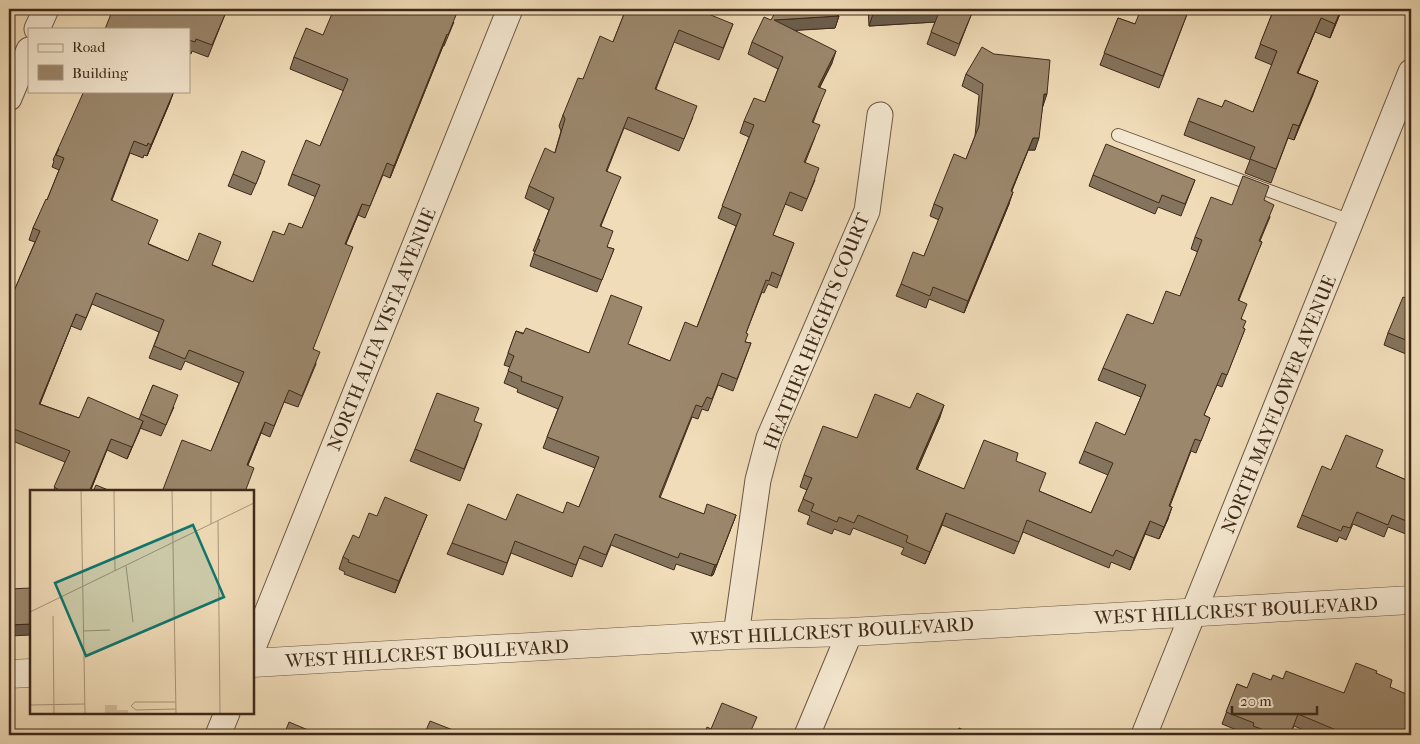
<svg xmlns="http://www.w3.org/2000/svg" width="1420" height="744" viewBox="0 0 1420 744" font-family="'IM FELL French Canon',serif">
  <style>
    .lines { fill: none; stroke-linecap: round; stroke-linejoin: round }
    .service-casing { stroke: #6a5642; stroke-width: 14 }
    .minor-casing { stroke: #6a5642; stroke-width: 27 }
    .tertiary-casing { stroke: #6a5642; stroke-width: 29 }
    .service { stroke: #f5e8d1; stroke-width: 12 }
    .minor { stroke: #f5e8d1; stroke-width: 25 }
    .tertiary { stroke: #f5e8d1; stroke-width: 28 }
    .wall { fill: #85745d; stroke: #3e2a1a }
    .shaded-wall { fill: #6c5e4c; stroke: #3e2a1a }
    .building { fill: #9b876c; stroke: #3e2a1a }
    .labels { text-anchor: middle; stroke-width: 4.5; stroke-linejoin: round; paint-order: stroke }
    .street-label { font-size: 19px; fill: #3e2a1a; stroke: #f5e8d1 }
    .inset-road { fill: none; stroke: #a99579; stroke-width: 1 }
    .view { fill: #0f766e; fill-opacity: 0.15; stroke: #0f766e; stroke-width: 2.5 }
    .inset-edge { fill: none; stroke: #3e2a1a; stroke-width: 2.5 }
  </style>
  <rect width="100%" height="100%" fill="#f0dcb8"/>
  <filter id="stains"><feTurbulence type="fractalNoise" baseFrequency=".004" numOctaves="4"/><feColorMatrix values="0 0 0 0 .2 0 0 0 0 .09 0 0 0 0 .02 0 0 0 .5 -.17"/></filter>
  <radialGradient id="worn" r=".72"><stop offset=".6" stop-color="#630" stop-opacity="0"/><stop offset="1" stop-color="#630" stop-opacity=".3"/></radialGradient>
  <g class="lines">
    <defs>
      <path id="service" d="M1118 135 1351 221"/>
      <path id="minor" d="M37 29 46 9
        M9 98 29 50
        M736 635 758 480 769 438 867 211 880 115
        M252 650 510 9
        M218 735 227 713
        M807 735 850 632
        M1144 735 1411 72"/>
      <path id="tertiary" d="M252 663 736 635 850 632 1411 600
        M9 674 31 673"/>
    </defs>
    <!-- service casing -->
    <use href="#service" class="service-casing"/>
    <!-- minor casing -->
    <use href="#minor" class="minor-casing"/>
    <!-- tertiary casing -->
    <use href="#tertiary" class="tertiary-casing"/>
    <!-- service -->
    <use href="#service" class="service"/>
    <!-- minor -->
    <use href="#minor" class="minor"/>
    <!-- tertiary -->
    <use href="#tertiary" class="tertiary"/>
  </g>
  <!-- wall -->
  <path class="wall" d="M626 9 733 24 719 60 674 42 656 89 693 117 679 151 624 128 607 171 616 188 601 226 607 247 614 249 597 292 530 266 535 251H533L549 210 525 198 529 186 555 152 561 131 559 126 563 115 583 79 613 42Z
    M868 9H966V10L972 13 955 56 927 44 935 22 869 26Z
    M1189 9 1159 88 1100 65 1118 18 1135 24Z
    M1259 9H1342L1330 38 1315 32 1298 73 1318 81 1294 140 1288 138 1271 183 1245 173 1250 160 1184 135 1189 121 1222 107 1253 112 1272 65 1255 58 1272 14Z
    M122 11 226 12 208 57 192 51 191 54 189 53V29Z
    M839 16 835 28 795 30 832 63 820 87 821 101 813 123 815 137 805 163 815 180 802 211 785 204 773 235 794 243 777 288 768 284 764 293 762 292 746 333 745 342 751 343 733 391 718 385 708 411 702 409 698 419 692 417 660 498 704 514 736 515 713 575 711 576 676 564 674 570 611 545 602 567 579 558 572 577 511 553 503 575 447 554 452 543 506 520 563 513 579 507 595 468 543 448 558 409 517 392 518 389 504 383 510 367 504 365 516 331 589 353 628 344 670 361 697 327 736 226 718 218 749 137 740 133 744 121 765 102 778 69 748 54 752 42 771 20Z
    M454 22 444 46H443L390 178 383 175 365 218 358 215 346 244 313 349 316 364 298 407 284 402 270 437 261 433 248 465 211 451 239 383 185 361 181 370 149 358 159 332 92 304 81 330 71 326 40 404 79 418 139 419 153 385 174 407 161 436 140 428 127 459 107 450 90 492H53L65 462 10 440 9 442V297L11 298 35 242 29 240 33 228 47 200 59 170 52 167 54 161 53 160 58 149 170 102 147 156 144 155 143 158 130 153 112 200 149 244 188 261 213 265 253 282 284 235 302 228 316 197 288 185 292 174 320 146 344 91 290 69 294 57 323 35Z
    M966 74 1043 105 1035 150H1028L1011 191 1009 204 964 313 929 299 926 308 896 296 901 284 924 256 939 220 930 216 934 204 966 159 975 136 979 95 962 86Z
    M261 172 251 195 228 186 233 174Z
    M1093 175 1195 180 1181 216 1158 207 1155 214 1089 186Z
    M1264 200 1270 217 1260 241 1262 242 1257 254 1239 300 1243 328 1245 329 1222 387 1217 385 1204 415 1210 418 1196 453 1191 451 1170 506 1168 519 1159 539 1145 534 1130 570 1111 562 1109 568 1023 532 1014 554 942 525 925 564 901 554 904 548 853 528 850 535 834 529 832 534 807 524 810 516 798 511 807 490 800 487 804 475 857 438 910 408 940 417 917 470 964 489 1016 461 1039 491 1091 513 1108 475 1079 463 1084 451 1125 435 1141 397 1098 380 1103 368 1153 324 1180 296 1198 252 1191 249 1195 237 1232 205Z
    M1411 285V356L1384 345 1388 333 1406 298Z
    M474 421 478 435 460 481 410 461 415 449Z
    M1376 467 1411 482V536L1388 527 1384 537 1353 524 1346 540 1339 537 1337 542 1297 527 1302 515 1331 470Z
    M427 515 395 593 344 574 345 572 339 569 343 557 377 516Z
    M1376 673 1390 687 1411 735H1316L1294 726 1290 735H1249L1222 724 1237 684 1247 688 1271 680 1283 679 1344 693Z"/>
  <!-- shaded-wall -->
  <path class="shaded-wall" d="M830 9H853L830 10Z
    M1341 9H1342L1330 38 1335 24Z
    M940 10 936 22 869 26 873 14Z
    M839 16 835 28 770 32 774 20Z
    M1321 18 1315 32 1292 87 1297 73Z
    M447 34 443 46 390 178 394 166Z
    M836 51 832 63 814 98 818 87Z
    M1318 81 1313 95 1294 140 1299 126Z
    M174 91 170 102 147 156 151 145Z
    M1044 94H1047L1043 106Z
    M1033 138H1039L1035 150H1028L1007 203Z
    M1013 192 1009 204 964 313 968 301Z
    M362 204 358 215 341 255 345 244Z
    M76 314 71 326 35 416 39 404Z
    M944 405 940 417 912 482 916 469Z
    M143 421 139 432 127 459 132 447Z
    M265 422 261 433 243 477 247 465Z
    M111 439 90 492H89Z
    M1172 507 1168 519 1159 539 1164 527Z
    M946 513 942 525 925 564 930 552Z
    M427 515 422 526 395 593 399 581Z
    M736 515 713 575 711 576 715 565Z
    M1150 521 1145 534 1130 570 1134 558Z
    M31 624V635L9 636V625Z"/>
  <!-- building -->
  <path class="building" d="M113 9H118L122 11 123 9H218L226 12 212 45 196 39 195 42 189 40V29H105Z
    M334 9H455L458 10 448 35 447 34 394 166 387 163 370 206 362 204 345 244 353 247 313 349 320 352 302 396 289 390 274 426 265 422 247 465 254 468 245 492H162L182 440 211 451 244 372 189 350 185 359 154 346 164 320 96 293 86 318 76 314 39 404 79 418 88 397 143 421 132 447 111 439 89 492H63L54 487 70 451 14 429 12 432 9 430V297L11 298 40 231 33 228 46 199 47 200 64 158 56 155 59 149H58L84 91H174L151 145 148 143 147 146 134 141 111 200 158 220 148 244 188 261 199 233 221 242 212 265 253 282 273 231 284 235 289 223 302 228 320 185 292 174 306 140 320 146 348 79 294 57 306 28 323 35Z
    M626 9H696L733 24 723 48 679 30 655 89 697 106 684 139 628 117 606 171 621 177 600 226 613 231 607 247 614 249 602 280 534 254 540 240 538 239 554 198 529 186 545 148 555 153 565 119 563 115 578 78 583 79 600 36 613 42Z
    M777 9H824L839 16 774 20 836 51 818 87 826 90 812 122 820 125 804 162 819 168 807 199 790 192 773 235 794 243 781 276 772 272 769 281 766 280 746 333 748 334 745 342 751 343 737 379 722 373 712 399 707 397 702 407 696 405 659 497 704 514 707 504 736 515 717 564 715 565 680 553 678 558 615 534 606 555 584 546 576 565 515 541 507 563 452 543 468 504 506 520 517 494 563 513 567 502 579 507 599 457 547 437 563 397 521 381 522 377 508 371 514 356 508 353 516 331 523 334 526 328 589 353 611 295 642 307 628 344 670 361 685 322 697 327 741 214 722 206 754 125 744 121 754 98 765 102 783 57 752 42 764 17 771 20Z
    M873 9H966L965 10 972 13 959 44 931 32 940 10 873 14Z
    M1141 9H1189L1163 76 1104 53 1118 18 1135 24Z
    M1274 9H1341L1335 24 1321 18 1297 73 1318 81 1299 126 1293 124 1276 169 1250 159 1255 147 1189 121 1198 98 1222 107 1225 100 1253 112 1277 51 1260 44Z
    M982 47 994 54 1050 60 1047 94H1044L1039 138H1033L1011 191 1013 192 968 301 933 287 930 296 901 284 913 252 924 256 943 208 934 204 954 154 966 159 979 126 983 84 966 74Z
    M1106 144 1195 180 1185 204 1162 195 1159 203 1093 175Z
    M242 151 265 161 256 184 233 174Z
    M1243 176 1269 186 1264 200 1274 205 1259 241 1262 242 1238 300 1247 304 1241 319 1246 321 1243 328 1245 329 1227 375 1222 373 1204 415 1210 418 1201 441 1195 439 1169 506 1172 507 1164 527 1150 521 1134 558 1116 550 1113 556 1027 520 1019 542 946 513 930 552 906 542 908 536 858 515 854 523 839 517 837 522 811 511 814 504 803 499 812 478 804 475 823 426 857 438 875 394 910 408 917 393 944 405 916 469 964 489 984 440 1018 453 1016 461 1046 473 1039 491 1091 513 1113 463 1084 451 1096 422 1125 435 1146 385 1103 368 1127 314 1153 324 1166 291 1180 296 1202 240 1195 237 1211 197 1232 205Z
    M1411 285V342L1388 333 1403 297 1406 298Z
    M153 385 178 395 166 425 141 414Z
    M437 393 479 408 474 421 482 424 464 469 415 449Z
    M1346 435 1383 450 1376 467 1411 482V523L1392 515 1388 525 1357 512 1350 528 1343 526 1341 531 1302 515 1322 466 1331 470Z
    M96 485 113 492H93Z
    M385 497 427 515 399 581 348 562 349 560 343 557 353 535 359 538 369 513 377 516Z
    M31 588V624L9 625V589Z
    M1356 663 1377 671 1376 673 1392 680 1390 687 1411 696V735H1348L1298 714 1290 735H1278L1253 726 1254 723 1226 712 1237 684 1247 688 1253 673 1271 680 1273 675 1283 679 1286 671 1344 693Z
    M722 703 757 717 749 735H704L707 727 711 729Z
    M430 721 458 732 457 735H424Z
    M289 722 320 735H284Z
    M959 728 975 735H956Z"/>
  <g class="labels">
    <!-- street labels -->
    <g class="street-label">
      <text transform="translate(381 329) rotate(-68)" y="7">NORTH ALTA VISTA AVENUE</text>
      <text transform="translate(816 331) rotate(-68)" y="7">HEATHER HEIGHTS COURT</text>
      <text transform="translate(1278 404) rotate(-68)" y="7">NORTH MAYFLOWER AVENUE</text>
      <text transform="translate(1236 610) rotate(-3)" y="7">WEST HILLCREST BOULEVARD</text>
      <text transform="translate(832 631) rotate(-3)" y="7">WEST HILLCREST BOULEVARD</text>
      <text transform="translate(427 653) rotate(-3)" y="7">WEST HILLCREST BOULEVARD</text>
    </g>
  </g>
  <!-- overview -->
  <g transform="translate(30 490)">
    <rect width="224" height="224" fill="#f0dcb8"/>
    <path d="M75 215H87V220H98V223H75Z" fill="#d2be9d"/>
    <path class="inset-road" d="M51 0 55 223M84 0 85 81M142 0 146 223M181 0V34M188 31 190 223M96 76 103 132M0 122 224 13M23 126 24 223M53 141 80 140M145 212H105L101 216 106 220 146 219M0 215 55 214"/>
    <path class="view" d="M163 35 194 107 56 166 25 93Z"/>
    <rect width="224" height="224" class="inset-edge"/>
  </g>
  <!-- margin -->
  <rect width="1420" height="744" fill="none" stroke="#f0dcb8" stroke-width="30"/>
  <rect x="10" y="10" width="1400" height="724" fill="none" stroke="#3e2a1a" stroke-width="2.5"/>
  <rect x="15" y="15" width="1390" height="714" fill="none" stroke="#3e2a1a"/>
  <!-- legend -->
  <rect x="28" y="28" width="162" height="65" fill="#f5e8d1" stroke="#ac9c88"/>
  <rect x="38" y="44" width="25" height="8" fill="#f5e8d1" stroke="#ac9c88"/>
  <text x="72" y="52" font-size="15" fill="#3e2a1a">Road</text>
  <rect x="38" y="65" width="25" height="15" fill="#9b876c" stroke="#ac9c88"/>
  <text x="72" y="78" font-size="15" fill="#3e2a1a">Building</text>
  <!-- scale -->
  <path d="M1232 706v8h85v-8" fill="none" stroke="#3e2a1a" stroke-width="2.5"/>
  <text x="1240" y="706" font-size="15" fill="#3e2a1a" stroke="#f5e8d1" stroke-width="4" paint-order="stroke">20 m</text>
  <rect width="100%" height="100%" filter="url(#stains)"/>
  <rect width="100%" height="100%" fill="url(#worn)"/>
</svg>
